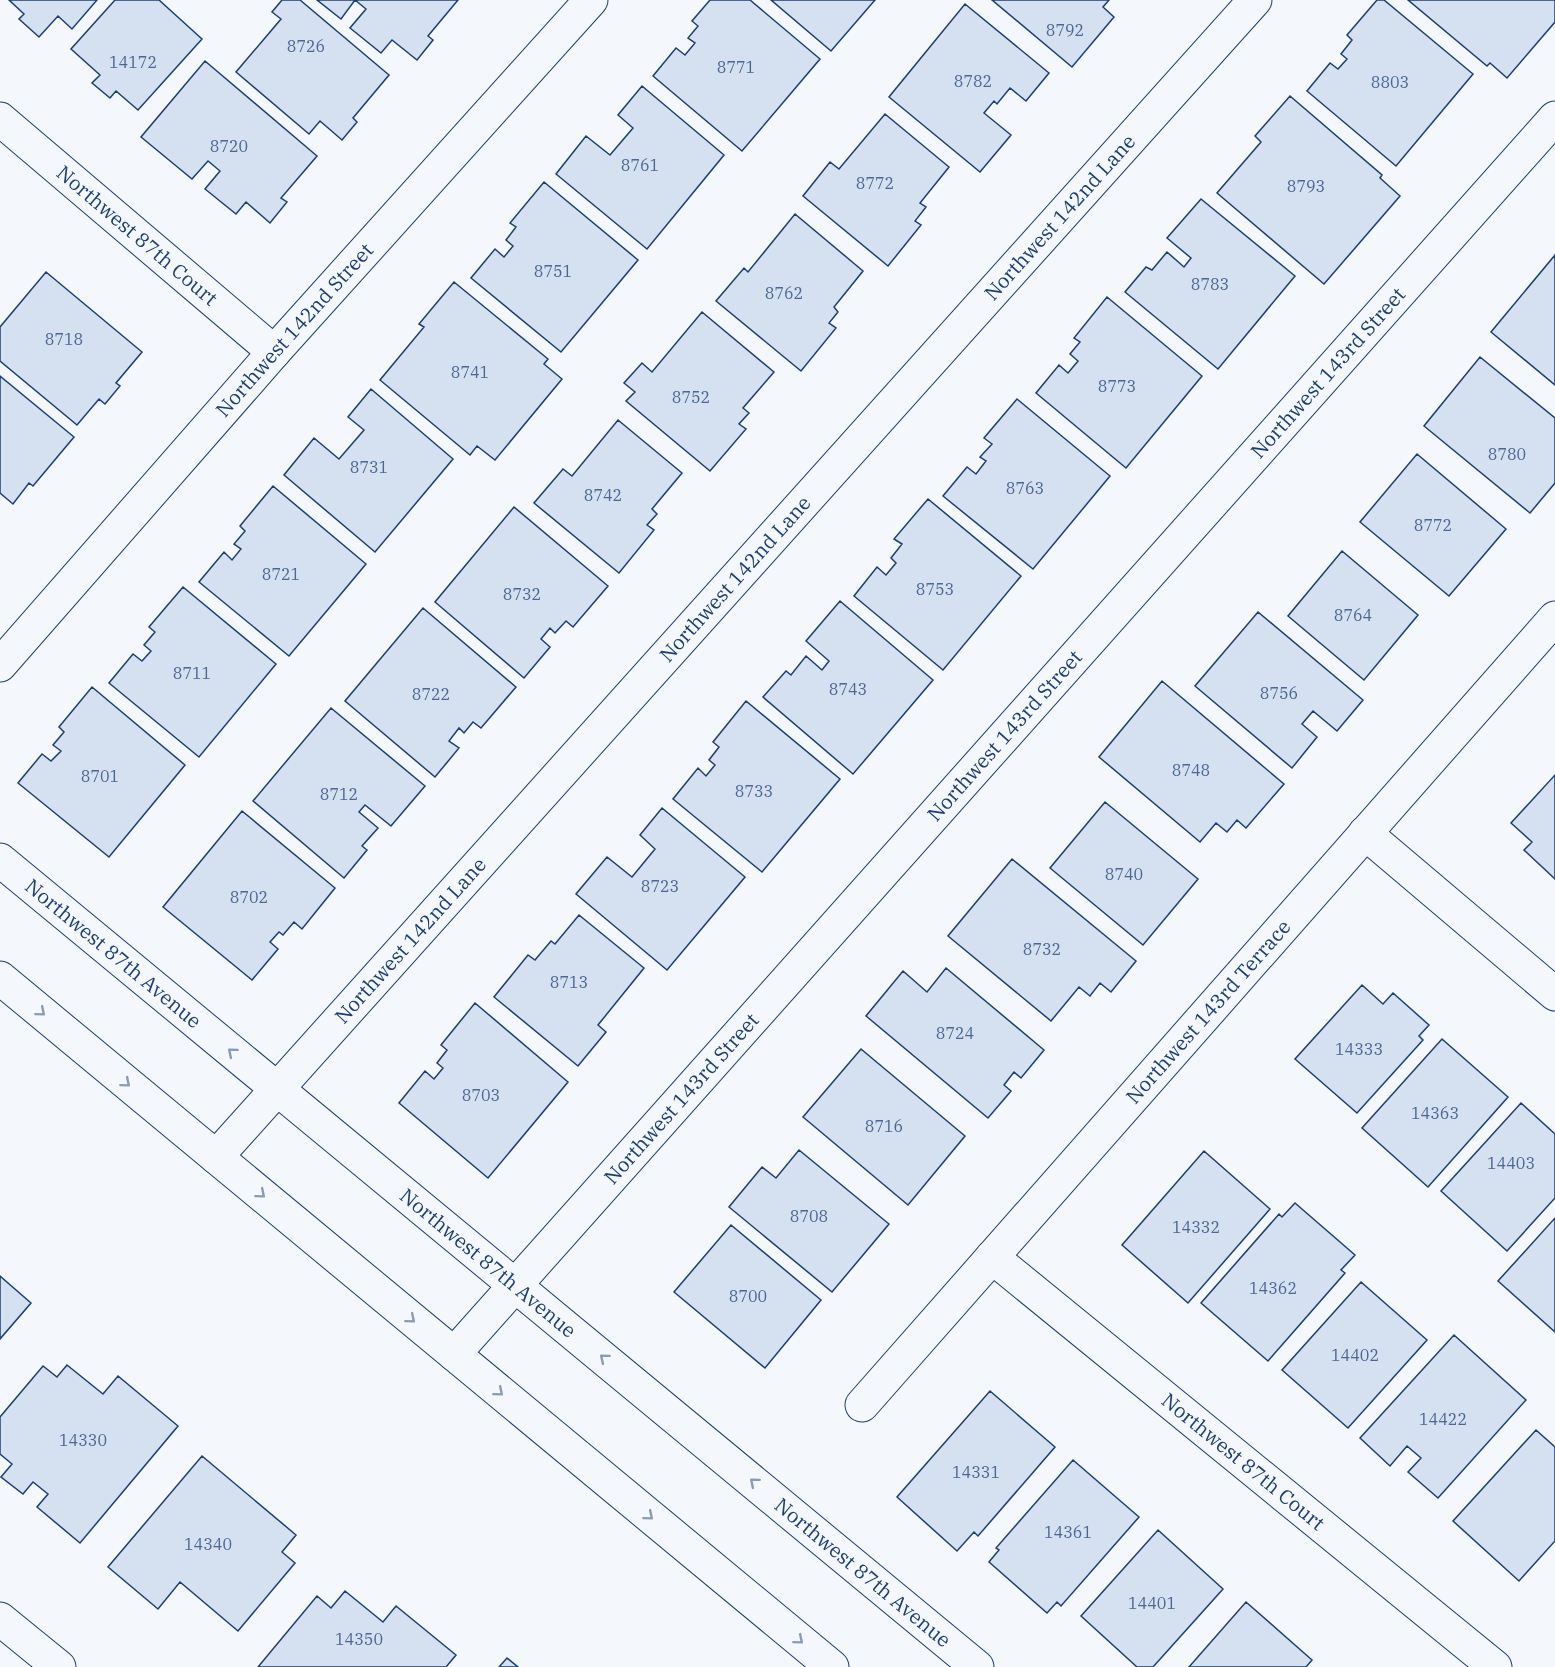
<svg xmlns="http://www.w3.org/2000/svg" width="1555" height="1667" viewBox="0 0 1555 1667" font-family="'IBM Plex Serif',serif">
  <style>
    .building { fill: #d5e0f0; stroke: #1d3f73; stroke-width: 1.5 }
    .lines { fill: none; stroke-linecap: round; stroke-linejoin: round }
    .street-casing { stroke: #1d3f73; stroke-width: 35 }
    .secondary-casing { stroke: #1d3f73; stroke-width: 35 }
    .street { stroke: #f4f7fb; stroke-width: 33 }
    .secondary { stroke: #f4f7fb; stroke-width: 33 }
    .oneway { stroke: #889bb7 }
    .labels { text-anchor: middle; stroke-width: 4.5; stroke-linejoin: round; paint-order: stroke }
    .number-label { font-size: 16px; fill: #4b6792 }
    .street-label { font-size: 20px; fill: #1d3f73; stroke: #f4f7fb }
  </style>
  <rect width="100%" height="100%" fill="#f4f7fb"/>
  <!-- building -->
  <path class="building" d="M9 0H97L72 29 58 16 39 37 19 19 24 14Z
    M115 0H159L202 39 138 110 116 91 110 98 92 83 100 75 71 49Z
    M282 0H300L389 75 353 118 357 122 342 140 320 121 309 134 236 72 281 19 272 12Z
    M317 0H458L428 36 433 40 417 60 392 40 381 53 350 28 366 9 355 0 341 19Z
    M710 0H750L820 59 742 151 653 76 676 48 685 55 695 43 688 38 698 26 692 21Z
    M771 0H875L831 51Z
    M992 0H1109L1103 7 1114 17 1072 67Z
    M1377 0H1384L1473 74 1396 166 1307 91 1330 63 1338 69 1347 59 1341 54 1352 40 1347 35Z
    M1408 0H1555V22L1507 78 1490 63 1487 66Z
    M965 4 1049 73 1026 101 1010 88 997 104 994 101 984 113 1011 135 980 172 889 97Z
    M205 61 317 156 281 198 287 202 270 223 246 202 236 214 205 189 220 171 208 161 192 179 141 137Z
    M642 86 724 155 647 249 556 174 586 136 610 155 633 128 618 115Z
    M1290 96 1382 175 1380 178 1400 196 1324 284 1217 193 1261 142 1255 136Z
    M885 114 949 167 920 203 926 207 915 221 921 225 888 266 803 196 830 162 839 169Z
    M544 182 638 260 561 352 471 278 495 249 504 257 513 246 506 240 516 227 510 223Z
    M1201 199 1295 276 1218 369 1125 292 1146 267 1152 270 1167 252 1184 267 1191 258 1167 238Z
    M795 214 863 271 834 307 838 312 829 323 836 328 801 371 716 301 744 268 748 272Z
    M1555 255V385L1491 332Z
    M46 272 142 352 116 383 120 386 105 404 99 399 77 425 0 361V327Z
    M454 282 548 359 544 364 562 379 495 460 477 446 470 455 380 380 424 327 419 324Z
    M1107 297 1202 376 1126 468 1036 393 1059 365 1068 373 1078 361 1070 354 1080 342 1074 338Z
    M702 312 774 372 743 408 749 413 739 424 746 429 710 471 626 401 635 392 624 383 642 363 652 372Z
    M1480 357 1555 418V483L1530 513 1424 426Z
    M0 376 74 437 33 486 29 483 13 504 0 493Z
    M371 389 453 459 375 552 284 475 314 438 339 459 364 430 348 417Z
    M1017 399 1110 476 1033 569 943 496 967 467 976 474 986 461 980 457 992 444 984 438Z
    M618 420 682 473 652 509 657 514 647 525 654 530 619 573 534 503 563 469 572 476Z
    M1417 454 1506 529 1449 596 1360 522Z
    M273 486 366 564 289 656 199 582 224 552 232 560 241 549 234 544 245 531 240 526Z
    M928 499 1021 576 943 670 854 596 877 567 886 575 896 563 891 558 902 544 894 539Z
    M514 507 608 586 573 627 566 621 555 633 550 628 541 639 550 647 524 678 435 602Z
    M1342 551 1418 615 1364 680 1288 616Z
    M183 587 276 664 199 757 109 683 133 654 142 661 151 651 144 645 155 632 149 627Z
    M840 601 933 680 853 774 763 697 786 671 791 675 806 656 822 670 829 661 806 641Z
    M423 608 516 687 481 728 473 722 464 733 459 728 449 741 459 748 435 777 345 701Z
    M1258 612 1363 700 1337 731 1313 711 1302 724 1317 737 1292 768 1195 686Z
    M1162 681 1284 784 1246 828 1237 820 1227 832 1216 823 1200 842 1099 757Z
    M92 687 185 765 109 857 18 783 42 754 51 761 61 751 53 745 64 732 59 727Z
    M746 701 840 779 762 872 673 799 698 768 706 776 715 765 709 760 719 747 713 742Z
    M331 708 425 786 391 826 365 805 359 812 378 828 362 846 367 850 344 878 253 801Z
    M1555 775V879L1524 850 1532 842 1511 823Z
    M1105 802 1198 879 1143 945 1050 868Z
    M662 808 745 877 667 970 576 894 607 857 632 877 655 849 640 835Z
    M242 811 335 888 302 929 294 922 283 935 279 932 270 942 278 949 252 980 163 907Z
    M1012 859 1136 961 1111 992 1100 983 1090 996 1079 987 1051 1021 948 936Z
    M579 915 644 968 598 1025 606 1032 578 1066 494 997 528 955 535 960 551 941 555 944Z
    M946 968 1044 1050 1021 1078 1014 1072 1004 1085 1011 1091 988 1118 866 1016 903 971 927 992Z
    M1362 985 1383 1004 1393 993 1429 1025 1419 1036 1423 1040 1357 1113 1295 1059Z
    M475 1003 568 1082 488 1178 399 1103 425 1071 434 1079 443 1068 437 1063 447 1050 441 1045Z
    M1442 1039 1508 1097 1428 1187 1362 1128Z
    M861 1049 965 1136 908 1205 803 1117Z
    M1521 1103 1555 1134V1198L1507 1251 1441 1191Z
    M799 1150 889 1224 832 1292 729 1207 762 1167 776 1178Z
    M1204 1151 1270 1209 1188 1303 1122 1245Z
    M1295 1203 1355 1255 1341 1270 1345 1273 1268 1361 1201 1303 1279 1214 1282 1217Z
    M1555 1218V1332L1498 1281Z
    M731 1225 821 1300 765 1368 674 1292Z
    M0 1276 31 1303 0 1339Z
    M1361 1282 1427 1340 1348 1428 1282 1370Z
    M1454 1335 1526 1400 1438 1498 1408 1472 1421 1458 1407 1446 1390 1466 1360 1438Z
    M67 1365 103 1394 118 1376 178 1426 80 1543 37 1507 48 1494 33 1482 23 1494 1 1477 12 1464 0 1454V1417L43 1366 57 1377Z
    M990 1391 1055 1447 978 1536 974 1532 957 1551 897 1497Z
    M1536 1430 1555 1447V1541L1519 1581 1453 1521Z
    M202 1456 296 1535 282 1552 295 1563 238 1631 180 1582 158 1609 108 1567Z
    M1073 1460 1139 1517 1061 1606 1057 1602 1047 1613 989 1562 999 1550 996 1548Z
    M1158 1530 1223 1589 1153 1667H1137L1081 1616Z
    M345 1591 383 1622 396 1606 456 1655 446 1667H258L317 1596 331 1608Z
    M1246 1602 1312 1660 1306 1667H1189Z
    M507 1658 518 1667H499Z"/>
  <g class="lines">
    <defs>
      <g id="street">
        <path id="s1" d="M0 119 274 352"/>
        <path id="s2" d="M0 665 274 352 591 0"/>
        <path d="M1365 833 1555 994"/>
        <path id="s3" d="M216 1157 1255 0"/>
        <path id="s4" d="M992 1257 1495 1667"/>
        <path id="s5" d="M454 1354 1555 118"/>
        <path id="s6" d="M862 1405 1555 618"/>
        <path d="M0 1619 59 1667"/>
      </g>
      <g id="secondary">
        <path id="s7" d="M0 860 977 1667"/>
        <path d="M0 978 832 1667"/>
      </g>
    </defs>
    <!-- street casing -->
    <use href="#street" class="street-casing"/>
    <!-- secondary casing -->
    <use href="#secondary" class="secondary-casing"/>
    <!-- street -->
    <use href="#street" class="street"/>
    <!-- secondary -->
    <use href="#secondary" class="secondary"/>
  </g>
  <!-- one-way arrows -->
  <defs><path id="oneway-chevron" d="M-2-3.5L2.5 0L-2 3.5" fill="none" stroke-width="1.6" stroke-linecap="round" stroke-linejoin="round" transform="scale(1.5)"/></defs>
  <g class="oneway">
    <use href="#oneway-chevron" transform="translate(41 1012) rotate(40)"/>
    <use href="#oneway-chevron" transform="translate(232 1052) rotate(-140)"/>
    <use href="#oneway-chevron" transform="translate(126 1083) rotate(40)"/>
    <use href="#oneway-chevron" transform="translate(261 1194) rotate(40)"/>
    <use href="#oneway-chevron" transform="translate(411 1319) rotate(40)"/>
    <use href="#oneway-chevron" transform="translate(604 1358) rotate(-140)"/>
    <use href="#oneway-chevron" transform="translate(499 1392) rotate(40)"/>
    <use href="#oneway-chevron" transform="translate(754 1482) rotate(-140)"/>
    <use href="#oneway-chevron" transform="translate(649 1516) rotate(40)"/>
    <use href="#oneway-chevron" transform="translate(799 1640) rotate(40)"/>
  </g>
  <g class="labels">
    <!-- number labels -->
    <g class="number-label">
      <text x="1065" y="36">8792</text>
      <text x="306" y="52">8726</text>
      <text x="133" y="68">14172</text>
      <text x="736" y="73">8771</text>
      <text x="973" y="87">8782</text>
      <text x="1390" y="88">8803</text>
      <text x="229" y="152">8720</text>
      <text x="640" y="171">8761</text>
      <text x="875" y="189">8772</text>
      <text x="1306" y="192">8793</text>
      <text x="553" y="277">8751</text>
      <text x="1210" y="290">8783</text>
      <text x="784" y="299">8762</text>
      <text x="64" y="345">8718</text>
      <text x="470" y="378">8741</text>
      <text x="1117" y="392">8773</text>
      <text x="691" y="403">8752</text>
      <text x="1507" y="460">8780</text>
      <text x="369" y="473">8731</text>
      <text x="1025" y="494">8763</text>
      <text x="603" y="501">8742</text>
      <text x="1433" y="531">8772</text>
      <text x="281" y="580">8721</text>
      <text x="935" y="595">8753</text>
      <text x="522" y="600">8732</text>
      <text x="1353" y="621">8764</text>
      <text x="192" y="679">8711</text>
      <text x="848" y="695">8743</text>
      <text x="1279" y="699">8756</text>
      <text x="431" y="700">8722</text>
      <text x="1191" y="776">8748</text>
      <text x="100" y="782">8701</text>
      <text x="754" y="797">8733</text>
      <text x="339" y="800">8712</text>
      <text x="1124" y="880">8740</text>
      <text x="660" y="892">8723</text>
      <text x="249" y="903">8702</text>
      <text x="1042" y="955">8732</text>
      <text x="569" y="988">8713</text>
      <text x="955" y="1039">8724</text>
      <text x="1359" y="1055">14333</text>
      <text x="481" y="1101">8703</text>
      <text x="1435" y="1119">14363</text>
      <text x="884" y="1132">8716</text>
      <text x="1511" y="1169">14403</text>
      <text x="809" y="1222">8708</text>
      <text x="1196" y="1233">14332</text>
      <text x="1273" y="1294">14362</text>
      <text x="748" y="1302">8700</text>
      <text x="1355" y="1361">14402</text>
      <text x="1443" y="1425">14422</text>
      <text x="83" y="1446">14330</text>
      <text x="976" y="1478">14331</text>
      <text x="1068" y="1538">14361</text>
      <text x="208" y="1550">14340</text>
      <text x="1152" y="1609">14401</text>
      <text x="359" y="1645">14350</text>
    </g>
    <!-- street labels -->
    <g class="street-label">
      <text dy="7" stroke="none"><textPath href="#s3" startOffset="1263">Northwest 142nd Lane</textPath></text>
      <text dy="7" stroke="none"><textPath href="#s1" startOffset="180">Northwest 87th Court</textPath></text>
      <text dy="7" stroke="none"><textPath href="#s2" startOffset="446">Northwest 142nd Street</textPath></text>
      <text dy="7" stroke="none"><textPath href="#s5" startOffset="1314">Northwest 143rd Street</textPath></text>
      <text dy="7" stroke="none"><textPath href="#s3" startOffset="777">Northwest 142nd Lane</textPath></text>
      <text dy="7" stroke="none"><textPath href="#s5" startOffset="828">Northwest 143rd Street</textPath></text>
      <text dy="7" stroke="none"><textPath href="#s3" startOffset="291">Northwest 142nd Lane</textPath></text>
      <text dy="7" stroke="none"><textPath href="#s7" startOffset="147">Northwest 87th Avenue</textPath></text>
      <text dy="7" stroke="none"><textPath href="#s6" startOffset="524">Northwest 143rd Terrace</textPath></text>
      <text dy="7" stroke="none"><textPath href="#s5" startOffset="342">Northwest 143rd Street</textPath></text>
      <text dy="7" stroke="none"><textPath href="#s7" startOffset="633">Northwest 87th Avenue</textPath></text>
      <text dy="7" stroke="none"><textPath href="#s4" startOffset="324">Northwest 87th Court</textPath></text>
      <text dy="7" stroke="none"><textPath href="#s7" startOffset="1119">Northwest 87th Avenue</textPath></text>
    </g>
  </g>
</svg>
